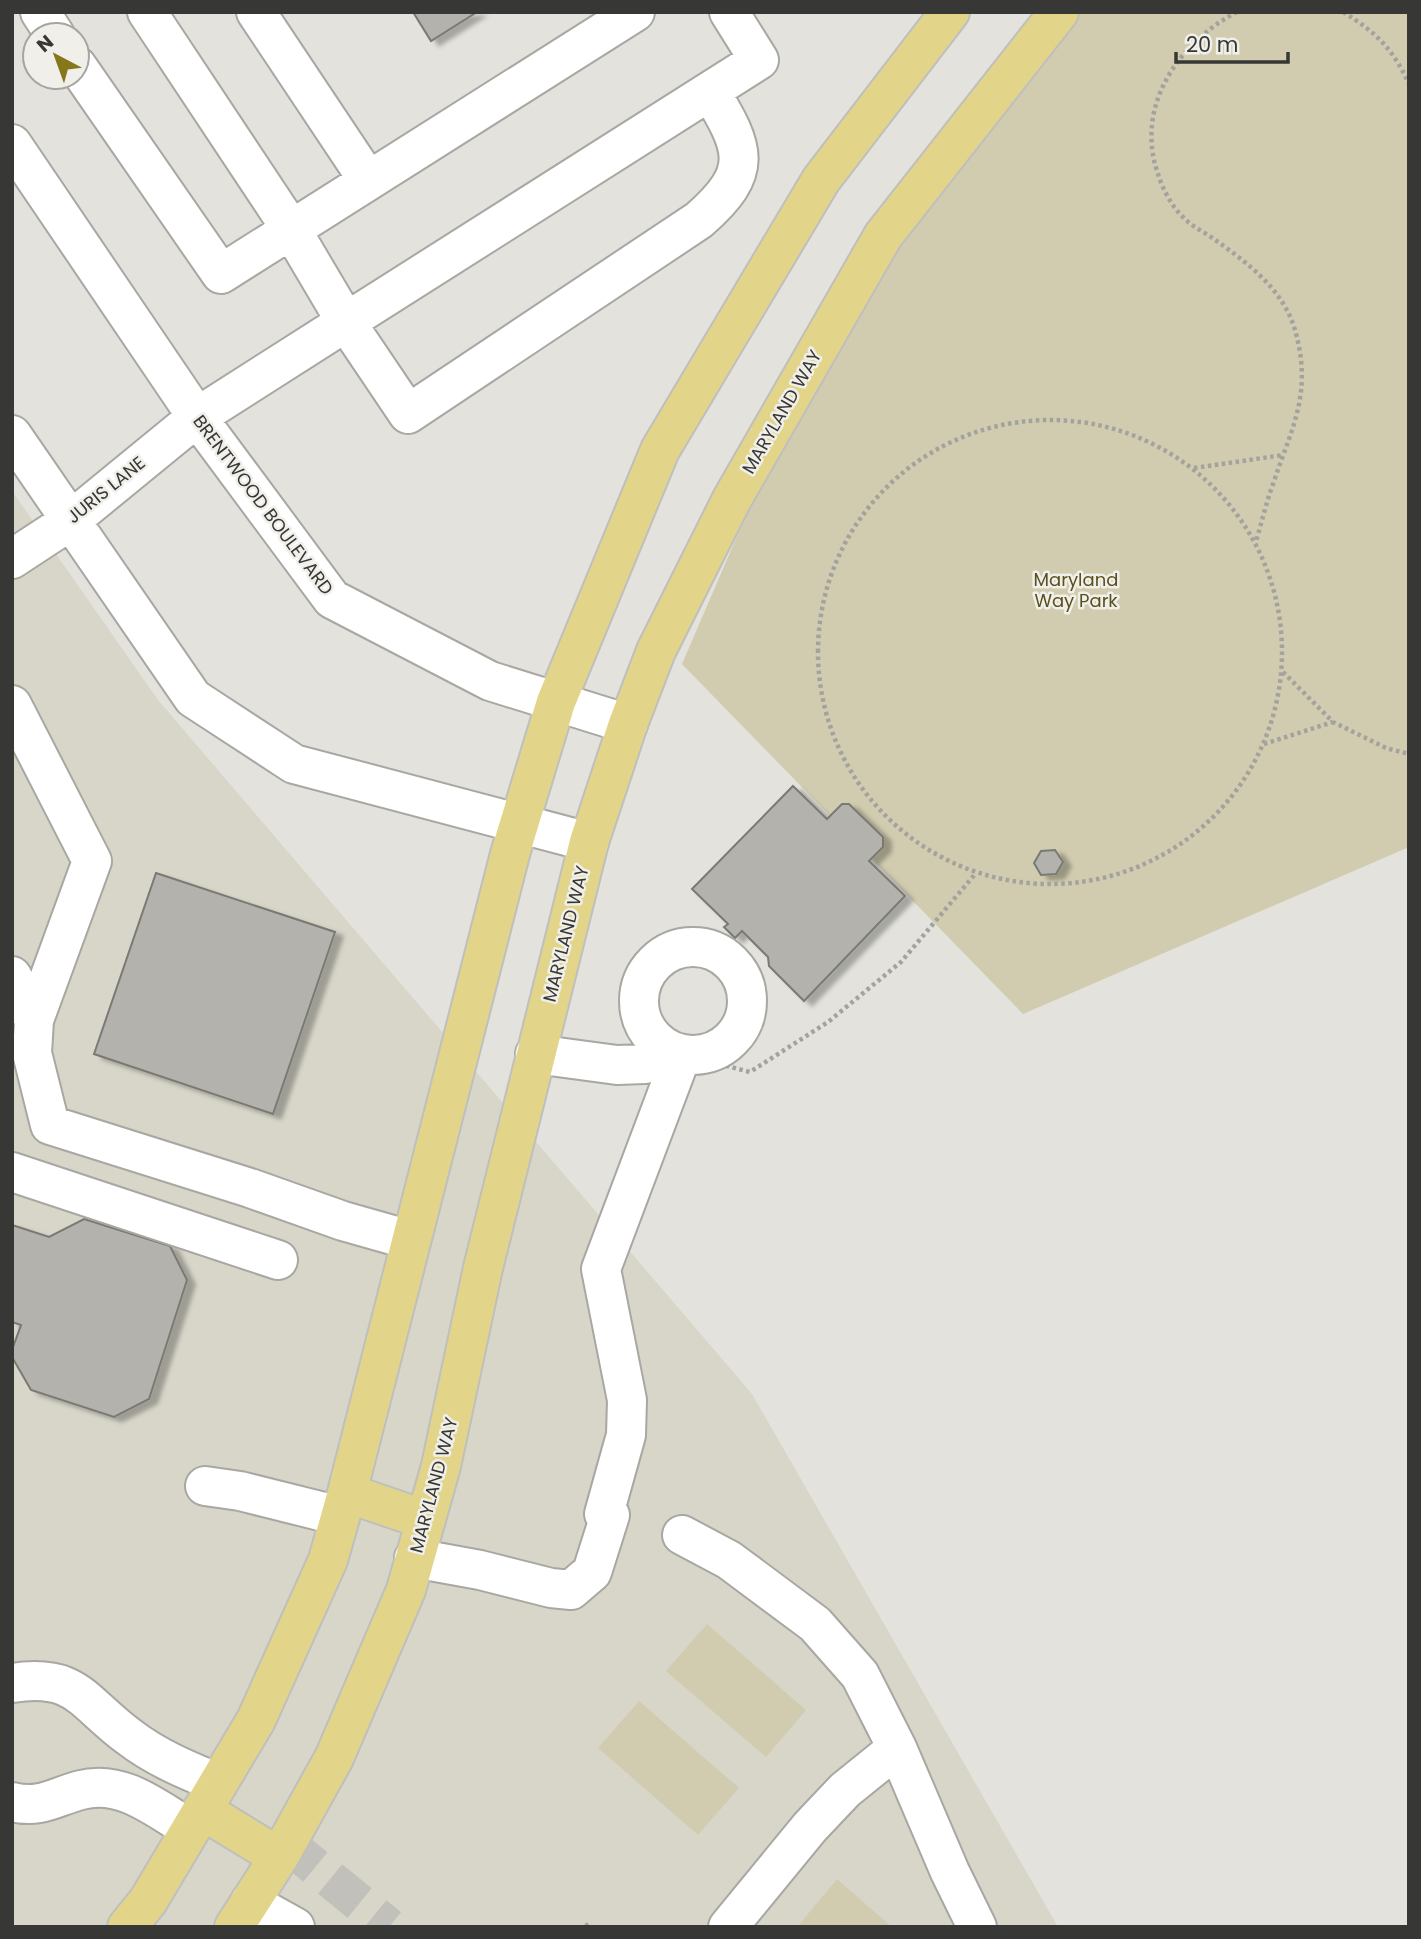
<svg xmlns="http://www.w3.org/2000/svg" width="1421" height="1939" viewBox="0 0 1421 1939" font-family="Poppins,sans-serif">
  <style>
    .built { fill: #d8d6c9 }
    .green { fill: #d1ccaf }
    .building { fill: #b3b2ad; stroke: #7a7a75; stroke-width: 2; filter: url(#shadow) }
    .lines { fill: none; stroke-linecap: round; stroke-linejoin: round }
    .minor-tunnel { stroke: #c1c0bb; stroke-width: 38; stroke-dasharray: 38 19; stroke-linecap: butt }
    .minor-casing { stroke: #a8a7a2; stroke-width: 42 }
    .major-casing { stroke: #bfbfbe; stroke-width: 42 }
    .path { stroke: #a3a29d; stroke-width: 4.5; stroke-dasharray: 3.5 3.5; stroke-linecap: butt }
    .minor { stroke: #fff; stroke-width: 38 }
    .major { stroke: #e2d58a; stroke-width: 38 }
    .labels { text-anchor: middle; stroke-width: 5; stroke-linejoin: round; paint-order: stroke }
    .street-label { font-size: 18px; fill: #373735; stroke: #f0efea }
    .park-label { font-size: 18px; fill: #59501e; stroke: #f0efea }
  </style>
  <defs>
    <filter id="shadow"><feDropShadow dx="8" dy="4.5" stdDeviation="2" flood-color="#0004"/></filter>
  </defs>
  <rect width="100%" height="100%" fill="#e3e2dc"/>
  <!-- built -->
  <path class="built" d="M12 491 158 700 752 1394 1058 1927H12Z"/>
  <!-- green -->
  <path class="green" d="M1070 12H1409V847L1023 1014 682 664 816 353Z
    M707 1624 806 1710 766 1757 666 1671Z
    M639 1701 739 1788 698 1835 598 1748Z
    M837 1879 892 1927H797Z"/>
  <!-- building -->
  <path class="building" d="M413 12H477L431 41Z
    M793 786 827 819 842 804H849L883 837V847L869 861 905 896 804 1001 769 966 768 957 742 931 735 938 724 927 728 924 692 889Z
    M1055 850 1063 862 1056 874 1041 875 1034 863 1041 851Z
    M156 873 335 932 273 1114 94 1054Z
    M84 1219 170 1246 187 1280 149 1399 114 1417 31 1390 12 1357V1350L21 1325 12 1322V1225L49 1237Z"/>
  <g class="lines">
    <!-- minor-tunnel -->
    <path class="minor-tunnel" d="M286 1843 389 1927"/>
    <defs>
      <path id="minor" d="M40 12 55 35
        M256 12 368 180
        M77 66 221 274 635 12
        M710 91C745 149 755 171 699 220L408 414 346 322 710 91 759 60 729 12
        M12 144 197 417 332 599 490 681 628 724
        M12 435 193 698 294 764 589 842
        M12 559 70 521 197 417 346 322 291 229 147 12
        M12 705 92 861 34 1020 32 1053 50 1125 250 1188 343 1221 410 1240
        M639 1001a54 54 0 1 1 108 0a54 54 0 1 1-108 0Z
        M12 976 34 1020
        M535 1054 617 1065 645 1064 682 1054
        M12 1172 278 1260
        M205 1486 240 1491 340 1516
        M604 1514 626 1435 627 1400 601 1269 682 1054
        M682 1535 729 1560 815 1624 860 1675 897 1748 950 1872 977 1927
        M414 1558 480 1570 551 1588 571 1590 592 1572 610 1515
        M12 1683C77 1673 82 1702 128 1736 155 1757 186 1770 218 1783
        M12 1802C41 1809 54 1797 81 1790 122 1779 157 1809 190 1829
        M250 1902 295 1927
        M728 1927 810 1827 845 1790 897 1748"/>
      <path id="major" d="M347 1493 426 1520
        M202 1810 279 1857
        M127 1927 148 1901 256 1720 328 1560 347 1493 510 854 556 702 660 450 821 180 950 12
        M234 1927 279 1857 334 1758 406 1590 441 1466 483 1268 589 842 628 724 656 651 732 499 883 236 1059 12"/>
    </defs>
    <!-- minor casing -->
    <use href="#minor" class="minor-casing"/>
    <!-- major casing -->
    <use href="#major" class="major-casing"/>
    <!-- path -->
    <path class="path" d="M1237 12C1179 42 1134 106 1158 174 1163 190 1172 207 1185 219 1192 226 1202 231 1211 237 1245 261 1283 288 1295 330 1313 393 1292 427 1273 484 1266 503 1262 522 1256 541
      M1343 12C1376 32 1393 49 1409 84
      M818 652a232 232 0 1 1 464 0a232 232 0 1 1-464 0Z
      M1194 468 1283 455
      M1283 672 1333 722 1386 748 1409 754
      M1264 744 1333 722
      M719 1064 750 1072 828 1022 901 962 976 873
      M585 1924 589 1927"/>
    <!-- minor -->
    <use href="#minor" class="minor"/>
    <!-- major -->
    <use href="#major" class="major"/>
  </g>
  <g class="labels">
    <!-- street labels -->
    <g class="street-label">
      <text transform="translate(782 412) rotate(-60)" y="6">MARYLAND WAY</text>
      <text transform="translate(106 490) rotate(-39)" y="6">JURIS LANE</text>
      <text transform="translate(263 505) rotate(53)" y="6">BRENTWOOD BOULEVARD</text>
      <text transform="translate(566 934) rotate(-76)" y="6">MARYLAND WAY</text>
      <text transform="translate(434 1485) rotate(-75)" y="6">MARYLAND WAY</text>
    </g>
    <!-- park labels -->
    <g class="park-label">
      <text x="1076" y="586">Maryland<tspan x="1076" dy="21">Way Park</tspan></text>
    </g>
  </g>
  <!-- border -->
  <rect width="1421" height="1939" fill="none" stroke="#373735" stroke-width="28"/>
  <!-- north arrow -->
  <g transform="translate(56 56) rotate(319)"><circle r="33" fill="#f0efea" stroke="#a6a5a2" stroke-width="2"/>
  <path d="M0-5L12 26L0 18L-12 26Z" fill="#86771b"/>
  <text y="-10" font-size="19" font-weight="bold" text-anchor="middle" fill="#373735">N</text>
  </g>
  <!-- scale -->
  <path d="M1176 52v10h112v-10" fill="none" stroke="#373735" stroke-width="3.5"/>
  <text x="1186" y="52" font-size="21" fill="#373735" stroke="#f0efea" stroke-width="5" paint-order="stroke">20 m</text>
</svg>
